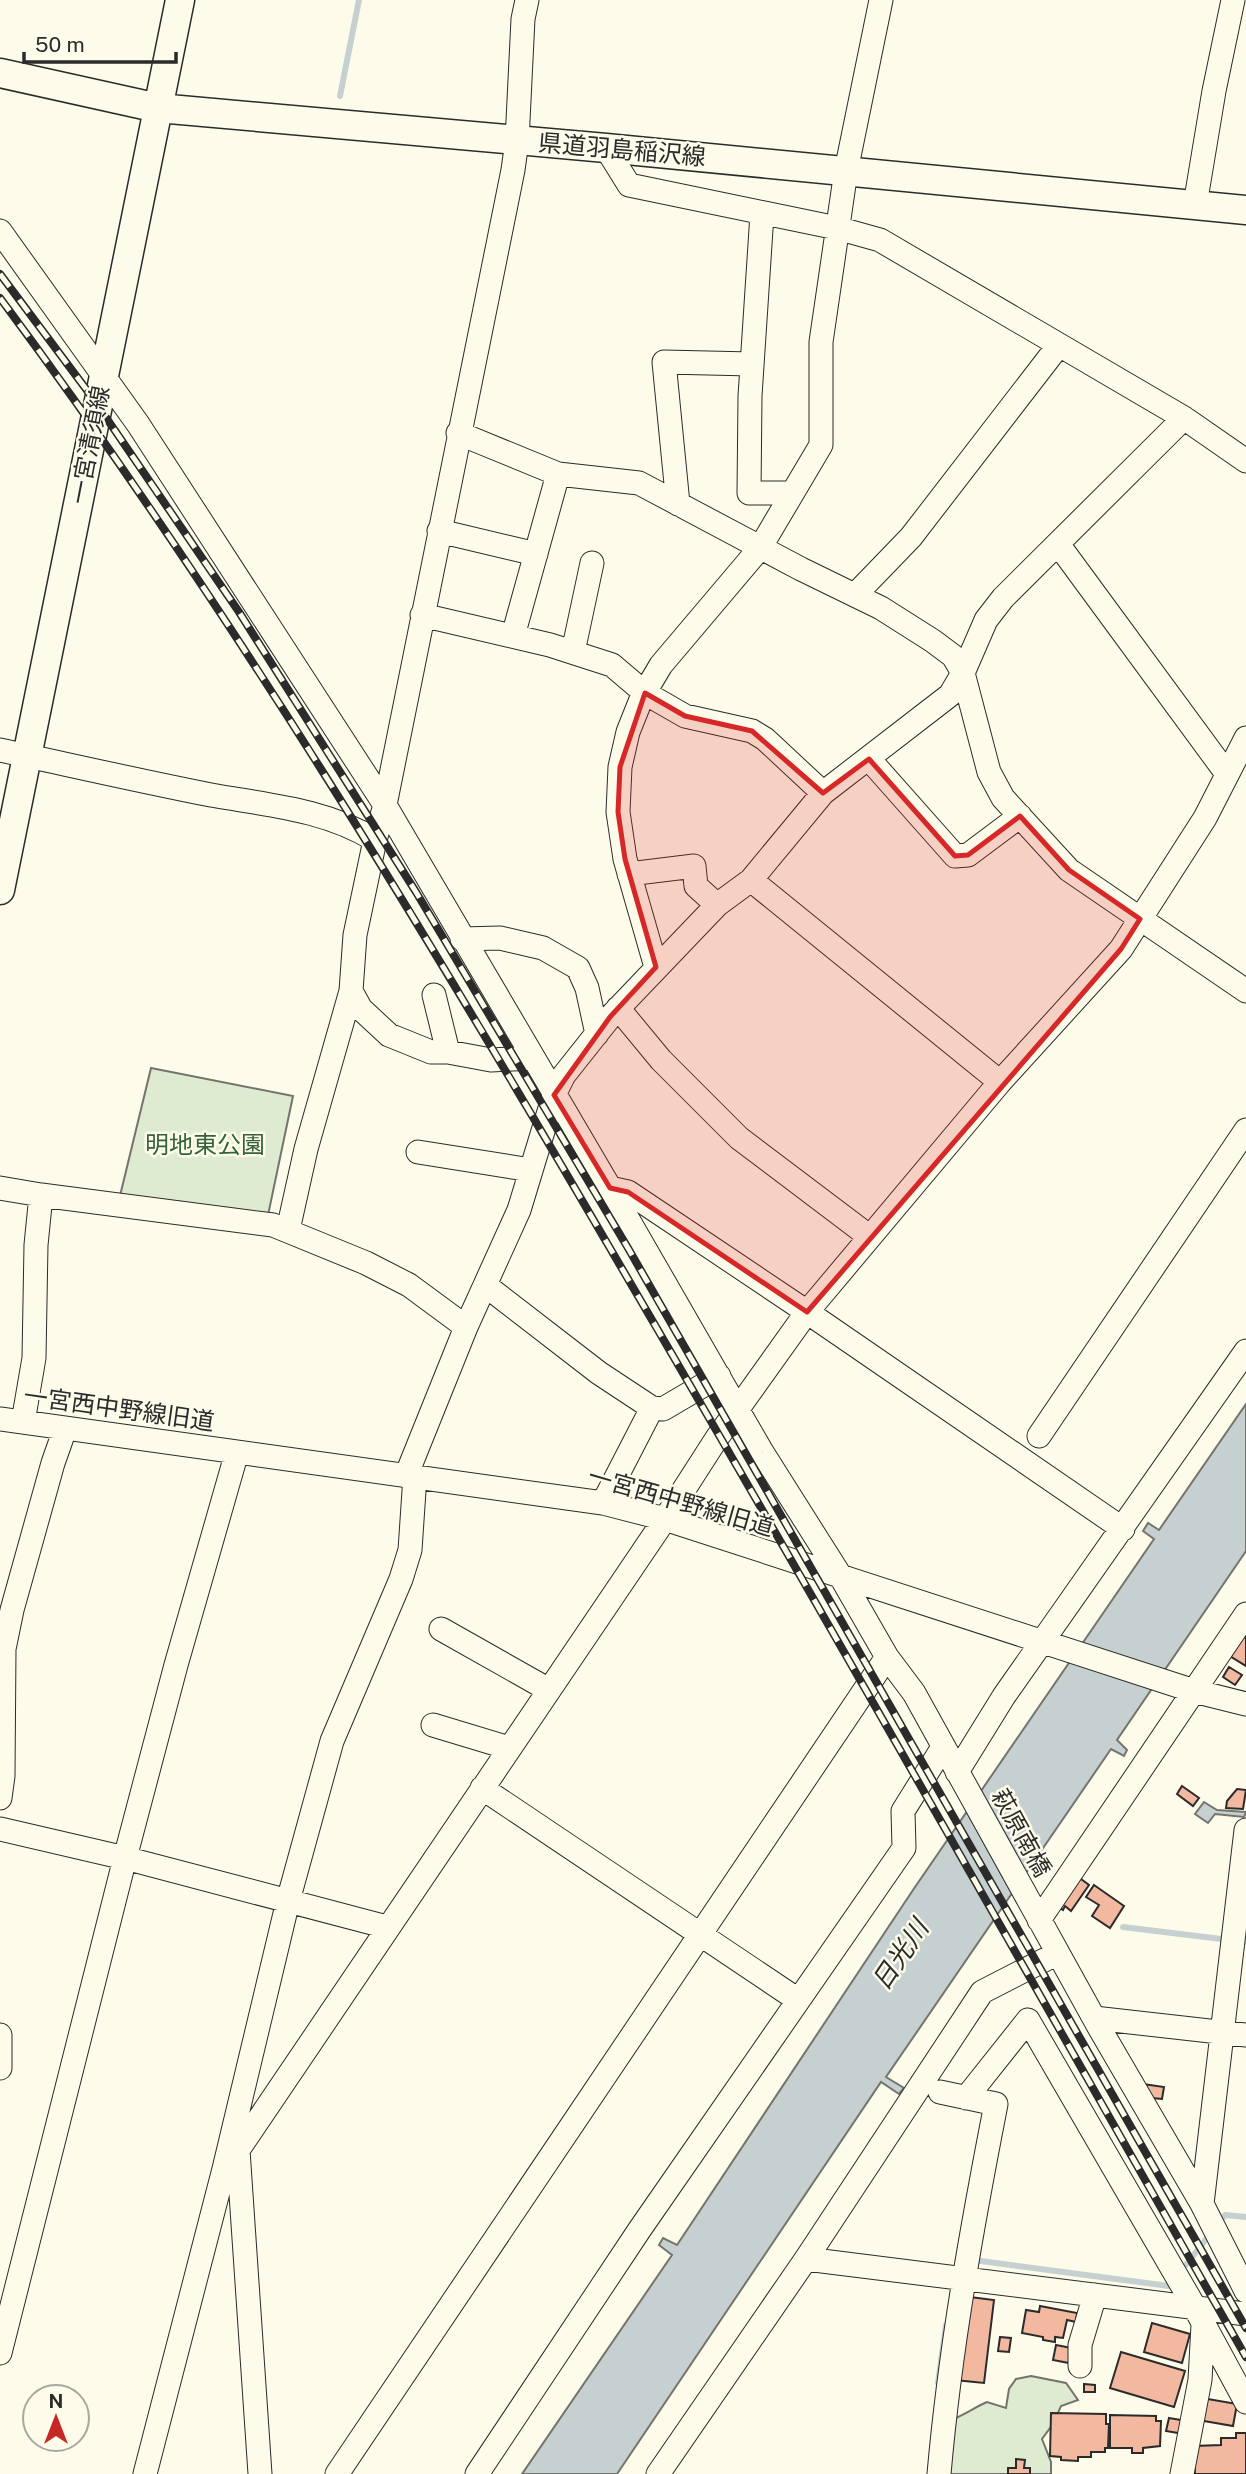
<svg xmlns="http://www.w3.org/2000/svg" width="1246" height="2474" viewBox="0 0 1246 2474" font-family="'Public Sans','Noto Sans JP',sans-serif">
  <style>
    .green { fill: #deebd1; stroke: #74746e; stroke-width: 2 }
    .water { fill: #c7d0d0; stroke: #74746e; stroke-width: 2 }
    .lines { fill: none; stroke-linecap: round; stroke-linejoin: round }
    .stream { stroke: #c7d0d0; stroke-width: 6 }
    .building { fill: #f2b8a0; stroke: #2b2b2b; stroke-width: 2 }
    .minor-casing { stroke: #2b2b2b; stroke-width: 25 }
    .major-casing { stroke: #2b2b2b; stroke-width: 31 }
    .minor { stroke: #fdfbea; stroke-width: 23 }
    .major { stroke: #fdfbea; stroke-width: 28 }
    .rail-casing { stroke: #2b2b2b; stroke-width: 8 }
    .rail { stroke: #fdfbea; stroke-width: 5; stroke-dasharray: 16; stroke-linecap: butt }
    .marked { fill: #d62828; fill-opacity: 0.2; stroke: #d62828; stroke-width: 5; stroke-linejoin: round }
    .labels { text-anchor: middle; stroke-width: 5; stroke-linejoin: round; paint-order: stroke }
    .street-label { font-size: 24px; fill: #2b2b2b; stroke: #fdfbea }
    .park-label { font-size: 24px; fill: #34623c; stroke: #fdfbea }
    .water-label { font-size: 26px; font-style: italic; fill: #2b2b2b; stroke: #fdfbea }
  </style>
  <rect width="100%" height="100%" fill="#fdfbea"/>
  <!-- green -->
  <path class="green" d="M151 1068 293 1096 267 1220 119 1200Z
    M1031 2376 1066 2383 1078 2400 1061 2406 1053 2424 1042 2439 1051 2462V2474H930L948 2421C962 2417 973 2408 987 2402L1006 2408 1009 2389 1016 2379Z"/>
  <!-- water -->
  <path class="water" d="M1246 1404V1551L1117 1740 1127 1750 1124 1756 1111 1749 886 2077 904 2088 899 2094 881 2082 617 2474H522L672 2255 659 2245 663 2238 677 2245 913 1890 1154 1539 1143 1531 1148 1523 1159 1530Z
    M1204 1802 1217 1810 1246 1812 1244 1817 1215 1814 1208 1823 1195 1814Z"/>
  <g class="lines">
    <!-- stream -->
    <path class="stream" d="M340 96 359 0
      M1123 1927 1246 1942
      M1218 2224 1225 2215 1246 2217
      M973 2260 1169 2286 1174 2279
      M1181 2271 1211 2233
      M938 2383 946 2325"/>
  </g>
  <!-- building -->
  <path class="building" d="M1246 1628V1666L1228 1655Z
    M1229 1667 1242 1675 1235 1685 1223 1677Z
    M1182 1786 1199 1798 1193 1806 1177 1794Z
    M1237 1789 1246 1790 1243 1809 1226 1808 1227 1801Z
    M1077 1876 1089 1885 1071 1911 1065 1906 1063 1910 1056 1905Z
    M1094 1885 1124 1906 1110 1928 1092 1916 1099 1905 1086 1897Z
    M1143 2084 1164 2087 1162 2099 1152 2098Z
    M970 2297 994 2300 984 2383 955 2380Z
    M1040 2306 1077 2313 1076 2322 1067 2320 1063 2338 1055 2337V2342L1043 2340V2337L1022 2333 1026 2310 1039 2312Z
    M1152 2323 1190 2334 1182 2363 1144 2352Z
    M1000 2337 1011 2338 1009 2352 998 2351Z
    M1056 2345 1077 2349 1074 2364 1053 2360Z
    M1121 2352 1185 2371 1174 2407 1110 2388Z
    M1084 2384 1095 2385V2392H1084Z
    M1202 2398 1237 2404 1233 2426 1198 2420Z
    M1051 2413 1106 2414V2424H1109L1108 2448H1105V2452H1091V2457H1078V2461L1061 2460V2457L1050 2456Z
    M1110 2415 1156 2416V2421H1161L1160 2446 1143 2448V2453H1132V2448H1110Z
    M1169 2418 1187 2421 1184 2434 1166 2431Z
    M1236 2433H1246V2474H1195L1194 2446 1221 2445V2438H1236Z
    M1016 2459 1025 2460 1024 2468H1030V2474H1008V2468H1016Z"/>
  <g class="lines">
    <defs>
      <path id="minor" d="M527 0 523 19 517 141 513 170 385 805 375 840 355 935 351 991 361 1009 389 1035 431 1052H448L491 1060 533 1058
        M606 148 629 185 837 228 880 240 1184 418 1246 461
        M1195 205 1214 91 1233 0
        M762 214 750 396 749 493H792
        M0 231 138 424 385 805 610 1188 762 1452 841 1577 887 1657 914 1693 1100 2029 1202 2204 1246 2291
        M458 433 558 474 639 483 801 569 881 608 933 641 953 656 963 673 989 772 1003 798 1069 870 1246 991
        M678 504 664 362 752 364
        M439 531 536 554
        M1058 544 1227 774
        M855 595 911 537 1059 345
        M422 615 550 645 612 665 645 693 685 716 752 731 765 739 823 793
        M513 636 558 474
        M573 652 592 563
        M0 750C70 765 140 781 211 795 267 805 325 809 375 840
        M869 759 955 856 968 855 1020 816
        M629 874 694 866 696 886 717 905
        M751 880 1000 1082
        M462 939 500 938 543 948 578 968 587 988 597 1034
        M656 967 625 859 618 812 620 767 628 732 642 697 661 665 760 548 821 445V342L846 171 881 0
        M434 995 448 1052
        M618 1008 661 1060 739 1138 870 1237
        M418 1152 531 1170
        M0 1188 41 1195 273 1225 366 1263 409 1285 466 1327
        M610 1188 628 1192 807 1312 1123 1529
        M288 1230 306 1149 351 991
        M485 1285 599 1373 652 1408
        M0 1419 603 1503 665 1519 1194 1691 1246 1704
        M23 1422 34 1358 36 1245 41 1195
        M1039 1436 1246 1130
        M406 1476 466 1327 519 1210 554 1095 564 1075 610 1017 717 905 751 880 823 793 950 695 963 673 986 620 1003 598 1184 418
        M603 1503 652 1408 663 1409 719 1376
        M441 1629 549 1690
        M433 1725 509 1748
        M957 1772 1004 1696 1246 1351
        M482 1788 798 2000
        M0 1798 3 1776 4 1649 12 1610 53 1463 65 1429
        M0 1829 125 1858 387 1927
        M1039 1920 1246 1614
        M1094 2018 1246 2035
        M0 2035V2068
        M966 2098 1028 2020 1194 2306 1246 2402
        M1202 2204 1246 1830
        M806 2259 1246 2314
        M0 2353 125 1858 176 1665 237 1452
        M1080 2366V2345L1095 2295
        M145 2474 224 2169 288 1901 332 1741 401 1579 410 1550 415 1476
        M260 2474 238 2150 665 1519 717 1438 807 1312 1000 1082 1121 949 1205 818 1246 738
        M337 2474 887 1657
        M477 2474 640 2229 904 1848 903 1811 943 1747
        M658 2474 806 2259 982 1992 1058 1953
        M939 2474C950 2349 972 2227 996 2104L940 2092
        M1182 2474 1200 2380 1203 2325"/>
      <path id="major" d="M0 73 158 108 606 148 1246 210
        M0 890 180 0"/>
    </defs>
    <!-- minor casing -->
    <use href="#minor" class="minor-casing"/>
    <!-- major casing -->
    <use href="#major" class="major-casing"/>
    <!-- minor -->
    <use href="#minor" class="minor"/>
    <!-- major -->
    <use href="#major" class="major"/>
    <defs>
      <path id="rail" d="M0 274 92 397 239 612 416 892 628 1248 1246 2328
        M0 298C227 603 423 928 614 1255 828 1620 1036 1989 1246 2357"/>
    </defs>
    <!-- rail casing -->
    <use href="#rail" class="rail-casing"/>
    <!-- rail -->
    <use href="#rail" class="rail"/>
  </g>
  <!-- marked area -->
  <path class="marked" d="M645 693 685 716 752 731 823 793 869 759 955 856 968 855 1020 816 1069 870 1140 919 1121 949 807 1312 628 1192 610 1188 554 1095 610 1017 656 967 625 859 618 812 620 767Z"/>
  <g class="labels">
    <!-- street labels -->
    <g class="street-label">
      <text transform="translate(622 150) rotate(5)" y="8">県道羽島稲沢線</text>
      <text transform="translate(90 445) rotate(-79)" y="8">一宮清須線</text>
      <text transform="translate(119 1409) rotate(8)" y="8">一宮西中野線旧道</text>
      <text transform="translate(681 1502) rotate(16)" y="8">一宮西中野線旧道</text>
      <text transform="translate(1021 1833) rotate(61)" y="8">萩原南橋</text>
    </g>
    <!-- park labels -->
    <g class="park-label">
      <text x="205" y="1153">明地東公園</text>
    </g>
    <!-- water labels -->
    <g class="water-label">
      <text transform="translate(900 1955) rotate(-56)" y="9">日光川</text>
    </g>
  </g>
  <!-- north arrow -->
  <g transform="translate(56 2418)"><circle r="33" fill="#fdfbea" stroke="#a9a89e" stroke-width="2"/>
  <path d="M0-5L12 26L0 18L-12 26Z" fill="#c62828"/>
  <text y="-10" font-size="19" font-weight="bold" text-anchor="middle" fill="#2b2b2b">N</text>
  </g>
  <!-- scale -->
  <path d="M24 52v10h152v-10" fill="none" stroke="#2b2b2b" stroke-width="3.5"/>
  <text x="35" y="52" font-size="21" fill="#2b2b2b" stroke="#fdfbea" stroke-width="5" paint-order="stroke">50 m</text>
</svg>
